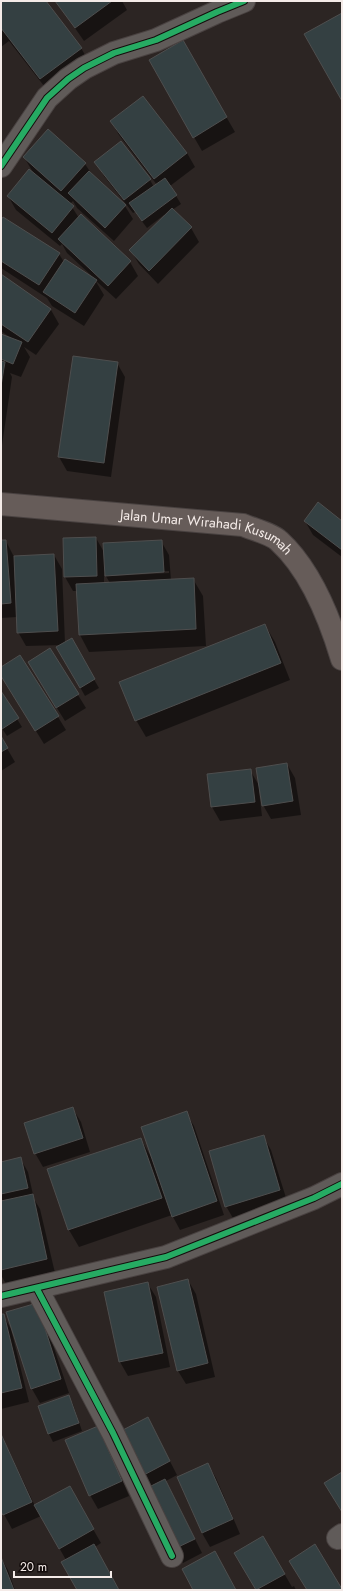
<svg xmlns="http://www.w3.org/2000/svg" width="343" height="1591" viewBox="0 0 343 1591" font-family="Jost,sans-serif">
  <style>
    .shadow { fill: #0007; fill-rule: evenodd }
    .building { fill: #344042; stroke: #4e4e4e }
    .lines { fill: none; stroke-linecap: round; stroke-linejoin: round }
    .minor-casing { stroke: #494241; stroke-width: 24 }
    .primary-casing { stroke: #494241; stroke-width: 24 }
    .minor { stroke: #605b59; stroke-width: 22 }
    .primary { stroke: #665c59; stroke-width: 22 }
    .cycleway-casing { stroke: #140d0c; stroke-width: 8 }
    .cycleway { stroke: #26ab63; stroke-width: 6 }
    .labels { text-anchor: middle; stroke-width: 3.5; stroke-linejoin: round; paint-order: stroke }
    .street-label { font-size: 14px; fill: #f4ebe8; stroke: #140d0c }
  </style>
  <rect width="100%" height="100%" fill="#2c2523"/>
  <!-- shadow -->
  <path class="shadow" d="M1 1H45L81 48 91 65 51 95 9 41 1 47Z
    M56 1H122L127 10 84 41Z
    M183 42 235 132 202 151 150 61Z
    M143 97 187 153 195 167 170 186 181 204 172 210 191 228 199 242 158 284 139 264 131 251 165 216 164 215 147 228 135 212 133 213 104 176 96 162 150 180 154 187 157 185 119 135 111 121Z
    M24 157 85 164 93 176 125 206 133 219 114 241 77 208 73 201 70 204 79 218 81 216 130 262 138 276 116 299 95 280 104 295 84 326 52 306 47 298 1 268V222L59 254 64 262 95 279 67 253 62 244 60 246 16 210 8 196 34 174Z
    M1 275 51 310 59 324 36 355 24 347 30 357 21 377 10 373 12 377 1 452V335L11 338 1 331Z
    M73 357 117 363 125 377 111 477 67 471 59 457Z
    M305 521 342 522V557L313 535Z
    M96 538 105 554 161 541 169 555 171 580 193 579 203 596 206 646 89 652 80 635 77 591H73L65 577ZM169 571V573L111 576V574ZM104 573 110 583 104 584Z
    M1 541H6L14 557 54 555 62 569 65 643 71 640 99 688 85 696 58 648 63 645 26 646 18 632 17 617 1 618Z
    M265 625 275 642 290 680 146 737 136 720Z
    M1 669 58 717 66 730 44 744 1 674Z
    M37 676 78 695 86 708 65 721Z
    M1 693 22 727 7 736 1 727Z
    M1 738 15 762 1 771Z
    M287 764 295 778 301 815 271 819 263 805 261 790 259 791 262 816 220 821 212 807 250 770 260 787Z
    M73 1109 81 1122 90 1152 43 1167 35 1153Z
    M186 1113 194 1126 224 1215 180 1230 172 1215 79 1247 69 1230 49 1170 141 1139 151 1157Z
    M263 1136 271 1150 288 1204 234 1220 226 1206Z
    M20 1158 28 1172 34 1199 40 1209 55 1273 6 1284 1 1275V1163Z
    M188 1280 196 1294 215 1377 186 1384 178 1371Z
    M148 1284 156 1297 170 1367 128 1376 120 1362 105 1293Z
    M8 1313 44 1318 69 1393 40 1403 32 1389Z
    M1 1315H3L11 1329 29 1402 1 1409Z
    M68 1396 73 1404 82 1431 53 1442 49 1434 39 1407Z
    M98 1427 106 1441 129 1496 98 1509 90 1495Z
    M155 1432 177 1475 166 1481 202 1553 183 1563 175 1549 143 1475Z
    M1 1434 35 1506 69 1487 101 1543 95 1547 119 1590H78L66 1560 41 1516 12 1529 1 1509Z
    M208 1464 216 1478 240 1534 210 1547 202 1533 178 1477Z
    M263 1537 292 1587 294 1586 296 1590H257L236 1554Z
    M1 1558 8 1570 15 1590H1Z"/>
  <!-- building -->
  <path class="building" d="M1 1H46L82 48 40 79 1 28Z
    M55 1H112L75 28Z
    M342 13V101L304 34Z
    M183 40 227 117 193 138 149 60Z
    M143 96 187 153 154 179 110 121Z
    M48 129 86 163 61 191 23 157Z
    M121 141 151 179 124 200 94 162Z
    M29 169 74 206 52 233 7 196Z
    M89 171 126 205 105 228 68 193Z
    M165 178 177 195 142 221 129 203Z
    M172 208 192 227 149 271 129 250Z
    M81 214 131 261 108 286 58 239Z
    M3 217 60 253 39 285 1 261V220Z
    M65 259 97 280 75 313 43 292Z
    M1 274 51 309 28 342 1 324Z
    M1 334 22 342 13 364 1 359Z
    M73 356 118 362 104 463 58 457Z
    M1 361 5 362 1 386Z
    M318 502 342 521V550L304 521Z
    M96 537 97 576 64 577 63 538Z
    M1 540H6L11 603 1 604Z
    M162 540 164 572 105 576 103 543Z
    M54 554 58 631 17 633 14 556Z
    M194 578 196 629 79 635 76 584Z
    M265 624 281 663 135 721 119 682Z
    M72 638 95 679 80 688 56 647Z
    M50 648 79 694 56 708 28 662Z
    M20 655 59 716 35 731 1 676V667Z
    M1 691 19 718 2 729 1 728Z
    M1 736 8 748 1 752Z
    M287 763 293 801 262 806 256 768Z
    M251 769 255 802 211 807 207 774Z
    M73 1107 83 1138 34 1154 24 1123Z
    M187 1111 217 1201 172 1217 141 1127Z
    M264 1135 280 1190 225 1207 209 1151Z
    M141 1138 162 1198 68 1230 47 1169Z
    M21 1157 28 1188 1 1194V1162Z
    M33 1194 47 1259 1 1270V1201Z
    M188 1279 208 1363 177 1371 157 1287Z
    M148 1282 163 1353 119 1362 104 1292Z
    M37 1303 61 1379 31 1389 6 1312Z
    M1 1314H4L22 1388 1 1393Z
    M69 1395 79 1423 48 1434 38 1406Z
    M148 1417 170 1461 142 1476 119 1432Z
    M98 1426 122 1481 89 1496 65 1440Z
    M1 1434 32 1502 3 1515 1 1512Z
    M208 1463 233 1519 202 1533 177 1477Z
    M342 1472V1512L324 1483Z
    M165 1479 195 1539 174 1549 145 1489Z
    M70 1486 94 1529 59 1549 34 1505Z
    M263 1536 285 1574 256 1590 234 1553Z
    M94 1544 119 1590H77L61 1562Z
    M315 1544 342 1589V1590H307L289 1561Z
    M215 1551 236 1590H193L182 1569Z
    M1 1557 14 1590H1Z"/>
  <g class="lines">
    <defs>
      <path id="minor" d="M1 166 47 98 68 79 84 68 114 53 156 40 217 12 244 1
        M37 1289 113 1433 172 1556
        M1 1296 166 1257 314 1198 342 1184
        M338 1538 342 1535"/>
      <g id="primary">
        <path id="s1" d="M1 504 243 525C252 529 272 534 279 541 311 570 330 619 342 659"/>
      </g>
    </defs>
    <!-- minor casing -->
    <use href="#minor" class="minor-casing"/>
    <!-- primary casing -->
    <use href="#primary" class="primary-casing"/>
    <!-- minor -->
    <use href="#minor" class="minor"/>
    <!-- primary -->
    <use href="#primary" class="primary"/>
    <defs>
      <path id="cycleway" d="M1 166 47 98 68 79 84 68 114 53 156 40 217 12 244 1
        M37 1289 113 1433 172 1556
        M1 1296 166 1257 314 1198 342 1184"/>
    </defs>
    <!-- cycleway casing -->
    <use href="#cycleway" class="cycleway-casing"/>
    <!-- cycleway -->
    <use href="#cycleway" class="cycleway"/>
  </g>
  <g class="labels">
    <!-- street labels -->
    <g class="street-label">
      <text dy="5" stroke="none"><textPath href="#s1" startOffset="209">Jalan Umar Wirahadi Kusumah</textPath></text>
    </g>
  </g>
  <!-- border -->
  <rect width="343" height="1591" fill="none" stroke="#f4ebe8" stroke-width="4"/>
  <!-- scale -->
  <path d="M14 1571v6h97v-6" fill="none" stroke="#f4ebe8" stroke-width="2"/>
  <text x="20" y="1571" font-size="12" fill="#f4ebe8" stroke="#140d0c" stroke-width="3" paint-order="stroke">20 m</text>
</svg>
